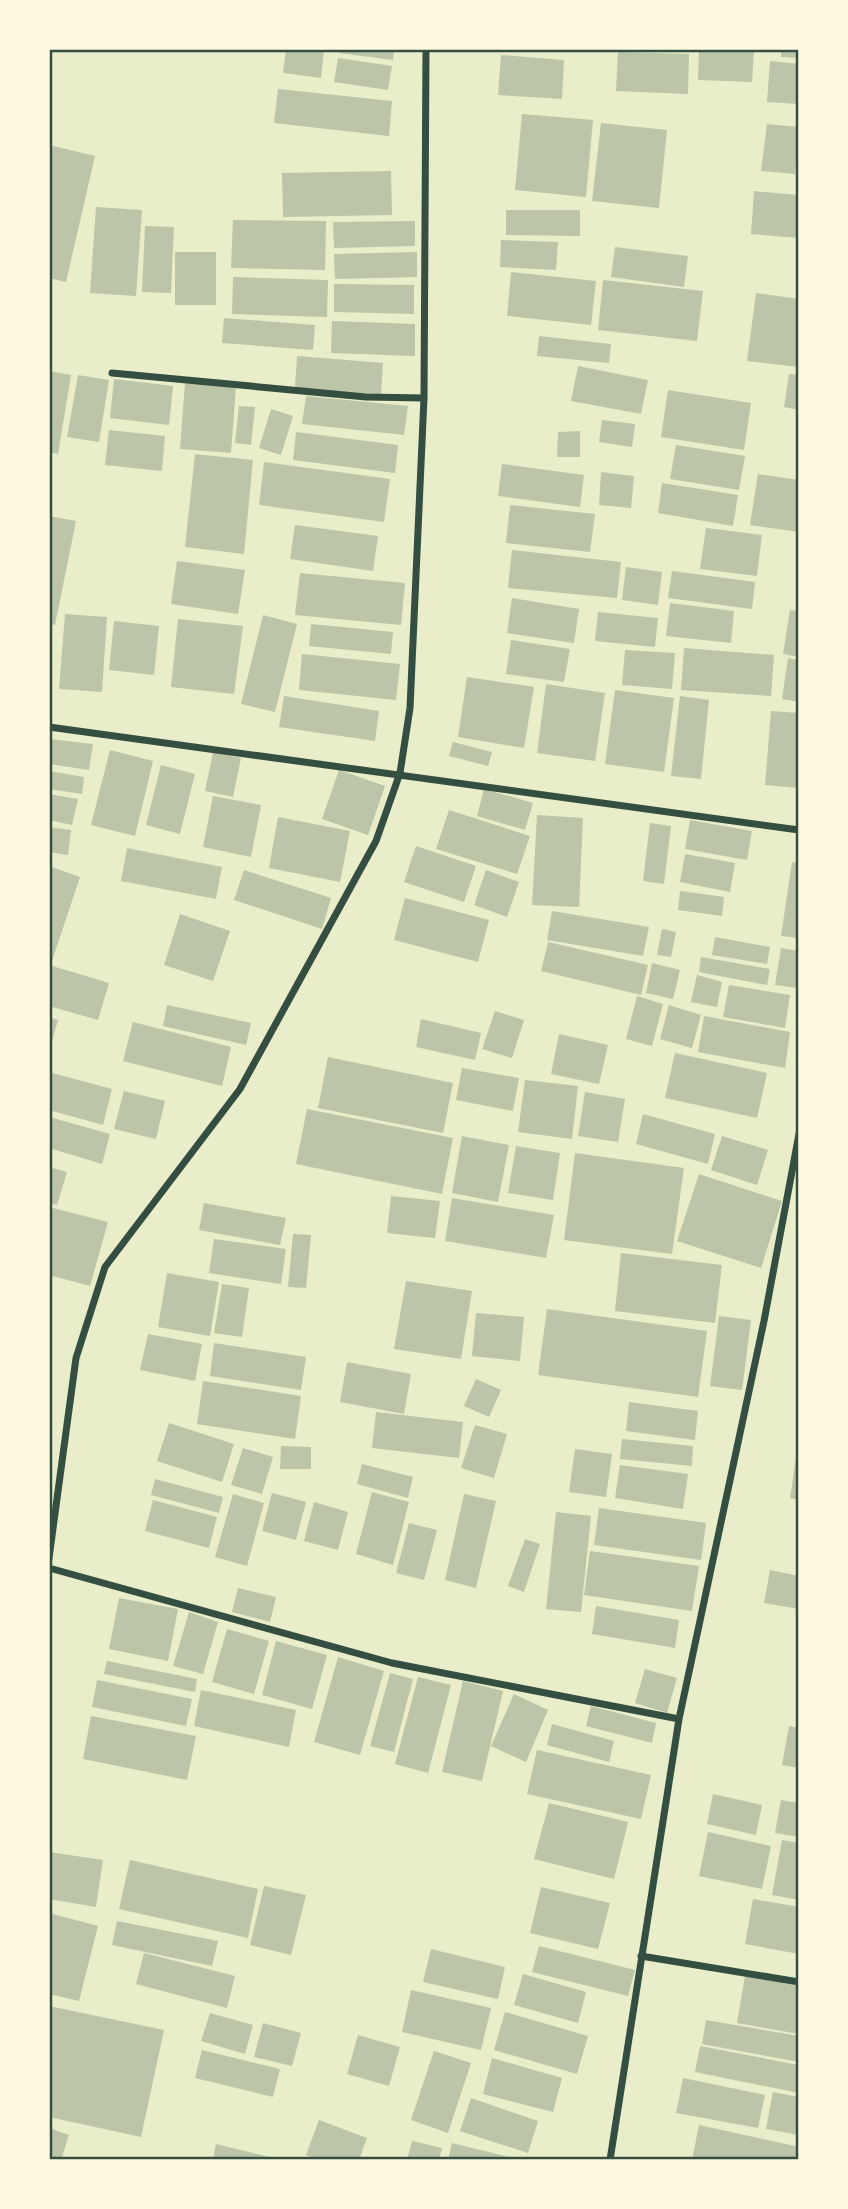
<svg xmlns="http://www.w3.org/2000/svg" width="848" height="2209" viewBox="0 0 848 2209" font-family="Spectral,serif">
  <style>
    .building { fill: #bcc5a7 }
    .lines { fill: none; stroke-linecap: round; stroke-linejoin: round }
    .minor { stroke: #344e41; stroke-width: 7 }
    .neatline { fill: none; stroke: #344e41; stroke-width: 2.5 }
  </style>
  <rect width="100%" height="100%" fill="#e9edc9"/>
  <!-- building -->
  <path class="building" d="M286 49H324L321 78 283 73Z
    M339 49H394L393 60 339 53Z
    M699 49 754 50 752 82 698 80Z
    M781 49H799V58L781 57Z
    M618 52 689 54 688 94 616 91Z
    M501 55 564 60 562 99 498 95Z
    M338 58 392 66 388 90 334 82Z
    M770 61 799 64V104L767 102Z
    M278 89 392 101 389 136 274 123Z
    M522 114 593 120 586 197 515 190Z
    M601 123 667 130 659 208 592 201Z
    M767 124 799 127 795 174 761 171Z
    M49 145 95 156 66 282 49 278Z
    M391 171 392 215 283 217 282 173Z
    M754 191 799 195V238L751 234Z
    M96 207 142 210 136 296 90 293Z
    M506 210H580V236L506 235Z
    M233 220 326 221 325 270 231 268Z
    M415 221V246L334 248 333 222Z
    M145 226 174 227 171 293 142 292Z
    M501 240 558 242 556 270 500 267Z
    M615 247 688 256 684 287 611 277Z
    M175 252H216V305H175Z
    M417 252V277L335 279 334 254Z
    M511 272 596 281 591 325 507 316Z
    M233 277 328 280 327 317 232 314Z
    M603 280 703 291 697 341 598 330Z
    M334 284 414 285V314L334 312Z
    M756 293 799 299V367L747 361Z
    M224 318 315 325 313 350 222 343Z
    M332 321 415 324V356L331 353Z
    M539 336 611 344 609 363 537 356Z
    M297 356 383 363 381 395 295 388Z
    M578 366 648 380 641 414 571 401Z
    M49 371 71 375 58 454 49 452Z
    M789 374 799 375V410L784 407Z
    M78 375 109 380 99 442 67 437Z
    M114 379 173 386 169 425 110 418Z
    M185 382 236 386 231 453 180 449Z
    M668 390 751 403 744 450 661 437Z
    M306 396 408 406 404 435 302 424Z
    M239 406 255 407 251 445 235 443Z
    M271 409 293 416 281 455 259 448Z
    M602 420 635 424 632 447 599 442Z
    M109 430 165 436 162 471 105 465Z
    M580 431V457H557L558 432Z
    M296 432 398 445 395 473 293 460Z
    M676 445 745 456 739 490 670 479Z
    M195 454 253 460 244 554 185 547Z
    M264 462 390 479 384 522 259 505Z
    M502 464 584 475 580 507 498 496Z
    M601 472 634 476 631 508 599 505Z
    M758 474 799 480V532L750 525Z
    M662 483 738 495 733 526 658 513Z
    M510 505 595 514 590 552 506 543Z
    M49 516 76 521 55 625 49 624Z
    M295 525 378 536 373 571 290 559Z
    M706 528 762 535 757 576 700 569Z
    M512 550 621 562 617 598 508 588Z
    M177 561 245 570 238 614 171 604Z
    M626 567 662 572 658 605 622 600Z
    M672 571 755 582 752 609 668 598Z
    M300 573 405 583 401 625 295 615Z
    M512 598 579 609 574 643 507 633Z
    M670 603 734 611 731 643 666 636Z
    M790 610 799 611V657L783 654Z
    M598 612 658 618 655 647 595 641Z
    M65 614 107 617 102 692 59 689Z
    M263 615 297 624 275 712 241 704Z
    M178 619 243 626 234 694 171 687Z
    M114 621 159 626 154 675 109 670Z
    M311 624 393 632 391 654 309 646Z
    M511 640 570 649 564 682 506 674Z
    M684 648 774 655 771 696 681 690Z
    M625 650 675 653 672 689 622 685Z
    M302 654 400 664 396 700 299 690Z
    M788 658 799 660V702L782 699Z
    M467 677 534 687 524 748 458 737Z
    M546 684 605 693 595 761 537 753Z
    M615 690 674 698 664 772 605 764Z
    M284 696 379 711 375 741 279 727Z
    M680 696 709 700 701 779 671 776Z
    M771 711 799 713V788L765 785Z
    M49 739 93 744 89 770 49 764Z
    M453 742 492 752 488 766 449 756Z
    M110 750 153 761 135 836 91 825Z
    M213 752 241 758 233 797 205 791Z
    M161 765 195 774 180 834 146 825Z
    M339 770 385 786 368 835 322 819Z
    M49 771 84 777 82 794 49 789Z
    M484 789 533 803 525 830 477 816Z
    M49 794 78 799 72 825 49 820Z
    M213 796 261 805 251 857 203 847Z
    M449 810 530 836 517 874 436 849Z
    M537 815 583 818 579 907 532 905Z
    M278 817 350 831 340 882 269 868Z
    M690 820 752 831 747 860 685 849Z
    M650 823 671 826 664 884 643 881Z
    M49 827 71 830 68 855 49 852Z
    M416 846 476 866 464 902 404 882Z
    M127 848 222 867 216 899 121 881Z
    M685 854 735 863 730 892 680 882Z
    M792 862 799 863V938L781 936Z
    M49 866 80 877 52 961 49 959Z
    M244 870 331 898 322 929 234 900Z
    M486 870 519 882 507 917 474 905Z
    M680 891 724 897 722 916 678 910Z
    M405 898 489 920 478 962 394 940Z
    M552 911 649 927 643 956 547 940Z
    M180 914 230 931 213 981 164 965Z
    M662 929 676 932 671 957 657 955Z
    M715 937 770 947 767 964 712 955Z
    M548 942 648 965 641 995 541 971Z
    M781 948 799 951 797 988 775 985Z
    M701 957 770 969 767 985 699 972Z
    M652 963 680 970 673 999 646 993Z
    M49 965 109 983 98 1020 49 1006Z
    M697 975 722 982 717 1007 691 1002Z
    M729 985 790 995 785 1028 723 1017Z
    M637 996 663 1004 652 1046 626 1039Z
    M167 1005 251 1023 246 1045 163 1026Z
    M669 1005 701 1015 692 1048 660 1039Z
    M495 1011 524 1020 512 1058 482 1049Z
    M704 1016 790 1032 785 1068 698 1052Z
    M49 1017 58 1020 50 1048 49 1047Z
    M421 1019 481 1033 475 1060 416 1047Z
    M133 1022 231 1047 222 1086 123 1061Z
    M559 1034 608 1045 599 1084 551 1074Z
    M675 1053 767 1073 757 1118 665 1098Z
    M328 1057 453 1083 443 1133 318 1108Z
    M462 1068 519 1078 513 1111 456 1100Z
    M49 1072 112 1089 103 1125 49 1110Z
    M525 1080 578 1086 572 1139 518 1132Z
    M124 1091 165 1101 156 1139 114 1129Z
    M585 1092 625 1099 618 1142 578 1136Z
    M307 1109 453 1138 442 1194 296 1164Z
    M643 1114 715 1134 708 1164 636 1144Z
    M49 1117 110 1134 102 1164 49 1148Z
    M462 1136 509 1145 498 1202 452 1193Z
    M722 1136 768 1150 757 1185 711 1170Z
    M516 1146 560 1153 553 1200 508 1193Z
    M575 1153 684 1168 672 1254 564 1240Z
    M49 1167 67 1172 57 1205 49 1203Z
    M699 1174 782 1201 761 1268 677 1241Z
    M391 1196 440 1201 435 1238 387 1233Z
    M452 1198 554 1215 546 1258 445 1241Z
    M204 1203 286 1218 280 1245 199 1230Z
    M49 1207 108 1222 90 1286 49 1275Z
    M293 1234 311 1235 306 1288 288 1287Z
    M214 1239 286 1249 281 1284 209 1273Z
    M621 1253 722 1265 715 1323 615 1311Z
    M167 1273 219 1282 210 1336 158 1327Z
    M406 1281 472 1291 461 1359 394 1349Z
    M222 1284 249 1288 242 1337 214 1333Z
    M547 1309 707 1331 698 1397 538 1375Z
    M476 1313 524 1317 520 1361 472 1356Z
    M719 1316 751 1320 742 1390 710 1386Z
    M148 1334 202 1344 195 1381 140 1370Z
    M214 1343 306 1357 301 1390 210 1376Z
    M347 1362 411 1374 404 1414 340 1402Z
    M476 1379 501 1390 489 1417 464 1406Z
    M203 1381 301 1396 295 1439 197 1424Z
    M629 1402 698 1411 695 1440 626 1431Z
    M376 1412 463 1422 459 1458 372 1448Z
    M169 1423 234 1444 222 1482 157 1461Z
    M475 1425 507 1434 494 1478 461 1468Z
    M622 1439 693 1446 692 1466 620 1459Z
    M281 1446 311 1447V1469H280Z
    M243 1448 273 1457 262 1494 231 1485Z
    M575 1449 612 1454 606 1497 569 1492Z
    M796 1458 799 1459V1500L790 1498Z
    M362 1464 413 1477 408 1498 357 1484Z
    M620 1465 688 1474 683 1509 615 1498Z
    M155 1479 223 1497 219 1513 151 1495Z
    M372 1492 409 1502 393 1565 356 1554Z
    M272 1493 306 1502 296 1540 262 1531Z
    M233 1494 264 1503 247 1566 215 1557Z
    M464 1494 496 1501 476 1588 445 1580Z
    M153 1500 217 1517 209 1548 145 1531Z
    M314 1502 348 1512 338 1550 304 1541Z
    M599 1508 706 1523 701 1560 594 1545Z
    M556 1512 591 1516 581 1612 546 1609Z
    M409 1523 437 1530 424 1580 396 1573Z
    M525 1539 540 1544 524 1592 508 1586Z
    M590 1551 699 1566 692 1611 584 1595Z
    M770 1570 799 1576V1609L764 1603Z
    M238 1588 276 1597 270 1622 232 1612Z
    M119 1598 178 1609 168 1661 109 1649Z
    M596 1606 679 1620 675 1648 592 1634Z
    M189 1612 218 1622 203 1674 173 1666Z
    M227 1629 269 1641 254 1694 212 1682Z
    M276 1641 327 1655 312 1709 262 1695Z
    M338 1657 384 1671 360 1755 314 1742Z
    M107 1661 197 1679 195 1692 104 1674Z
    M645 1669 677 1678 667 1713 635 1703Z
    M390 1673 413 1679 394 1752 370 1746Z
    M418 1677 451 1685 428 1773 395 1764Z
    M97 1680 192 1699 186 1726 92 1707Z
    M463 1681 503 1691 482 1781 442 1772Z
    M201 1690 296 1710 289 1747 194 1726Z
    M514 1694 548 1710 526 1762 491 1746Z
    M591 1706 656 1723 652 1743 586 1726Z
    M91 1716 196 1736 187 1780 83 1759Z
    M552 1724 614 1741 609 1762 547 1745Z
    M789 1726 799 1728V1768L782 1765Z
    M537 1750 651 1775 641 1819 527 1794Z
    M713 1794 762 1805 756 1835 707 1824Z
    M781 1800 799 1803V1837L775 1833Z
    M549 1803 628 1822 614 1879 534 1859Z
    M708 1832 771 1846 762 1889 699 1876Z
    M782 1840 799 1843V1900L772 1895Z
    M49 1852 103 1860 96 1907 49 1899Z
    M130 1860 258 1889 248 1938 119 1909Z
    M264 1886 306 1895 291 1955 250 1945Z
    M541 1887 610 1903 598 1949 530 1933Z
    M753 1899 799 1907V1954L745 1944Z
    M49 1913 98 1926 79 2001 49 1994Z
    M117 1921 218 1941 212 1966 112 1945Z
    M539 1946 635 1970 628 1996 532 1972Z
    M431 1949 505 1967 498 1999 423 1982Z
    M144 1953 235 1976 227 2008 136 1984Z
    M523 1974 586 1992 578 2023 514 2005Z
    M745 1976 799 1986V2034L737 2023Z
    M411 1990 491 2008 481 2050 402 2032Z
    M49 2006 164 2030 141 2137 49 2117Z
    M505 2012 588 2036 577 2074 494 2050Z
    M210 2013 253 2025 245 2054 201 2041Z
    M706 2020 799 2036V2062L702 2044Z
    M263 2023 301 2033 292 2066 254 2057Z
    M358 2035 400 2047 389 2086 347 2074Z
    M700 2046 799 2065V2093L695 2072Z
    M202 2050 280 2069 273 2097 195 2078Z
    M434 2051 471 2063 448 2133 411 2120Z
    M492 2058 562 2078 553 2112 483 2094Z
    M683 2078 765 2095 758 2128 676 2113Z
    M773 2092 799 2097V2135L766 2129Z
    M471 2098 538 2121 528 2153 460 2131Z
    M319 2120 367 2138 359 2160H318L306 2155Z
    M699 2125 799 2147V2160H692Z
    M49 2128 69 2135 61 2160H49Z
    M412 2141 442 2148 439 2160H407Z
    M452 2143 517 2159V2160H448Z
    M216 2144 278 2159V2160H213Z"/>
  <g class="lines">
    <!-- minor -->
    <path class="minor" d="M112 373 366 397 424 398
      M49 727 799 830
      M49 1558 76 1358 105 1267 240 1089 376 841 400 773 410 708 424 398 426 49
      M49 1568 392 1663 679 1719
      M641 1956 799 1982
      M610 2160 679 1719 764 1321 799 1134"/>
  </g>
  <!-- border -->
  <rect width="848" height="2209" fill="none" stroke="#fefae0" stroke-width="102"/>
  <rect x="51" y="51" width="746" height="2107" class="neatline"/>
</svg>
